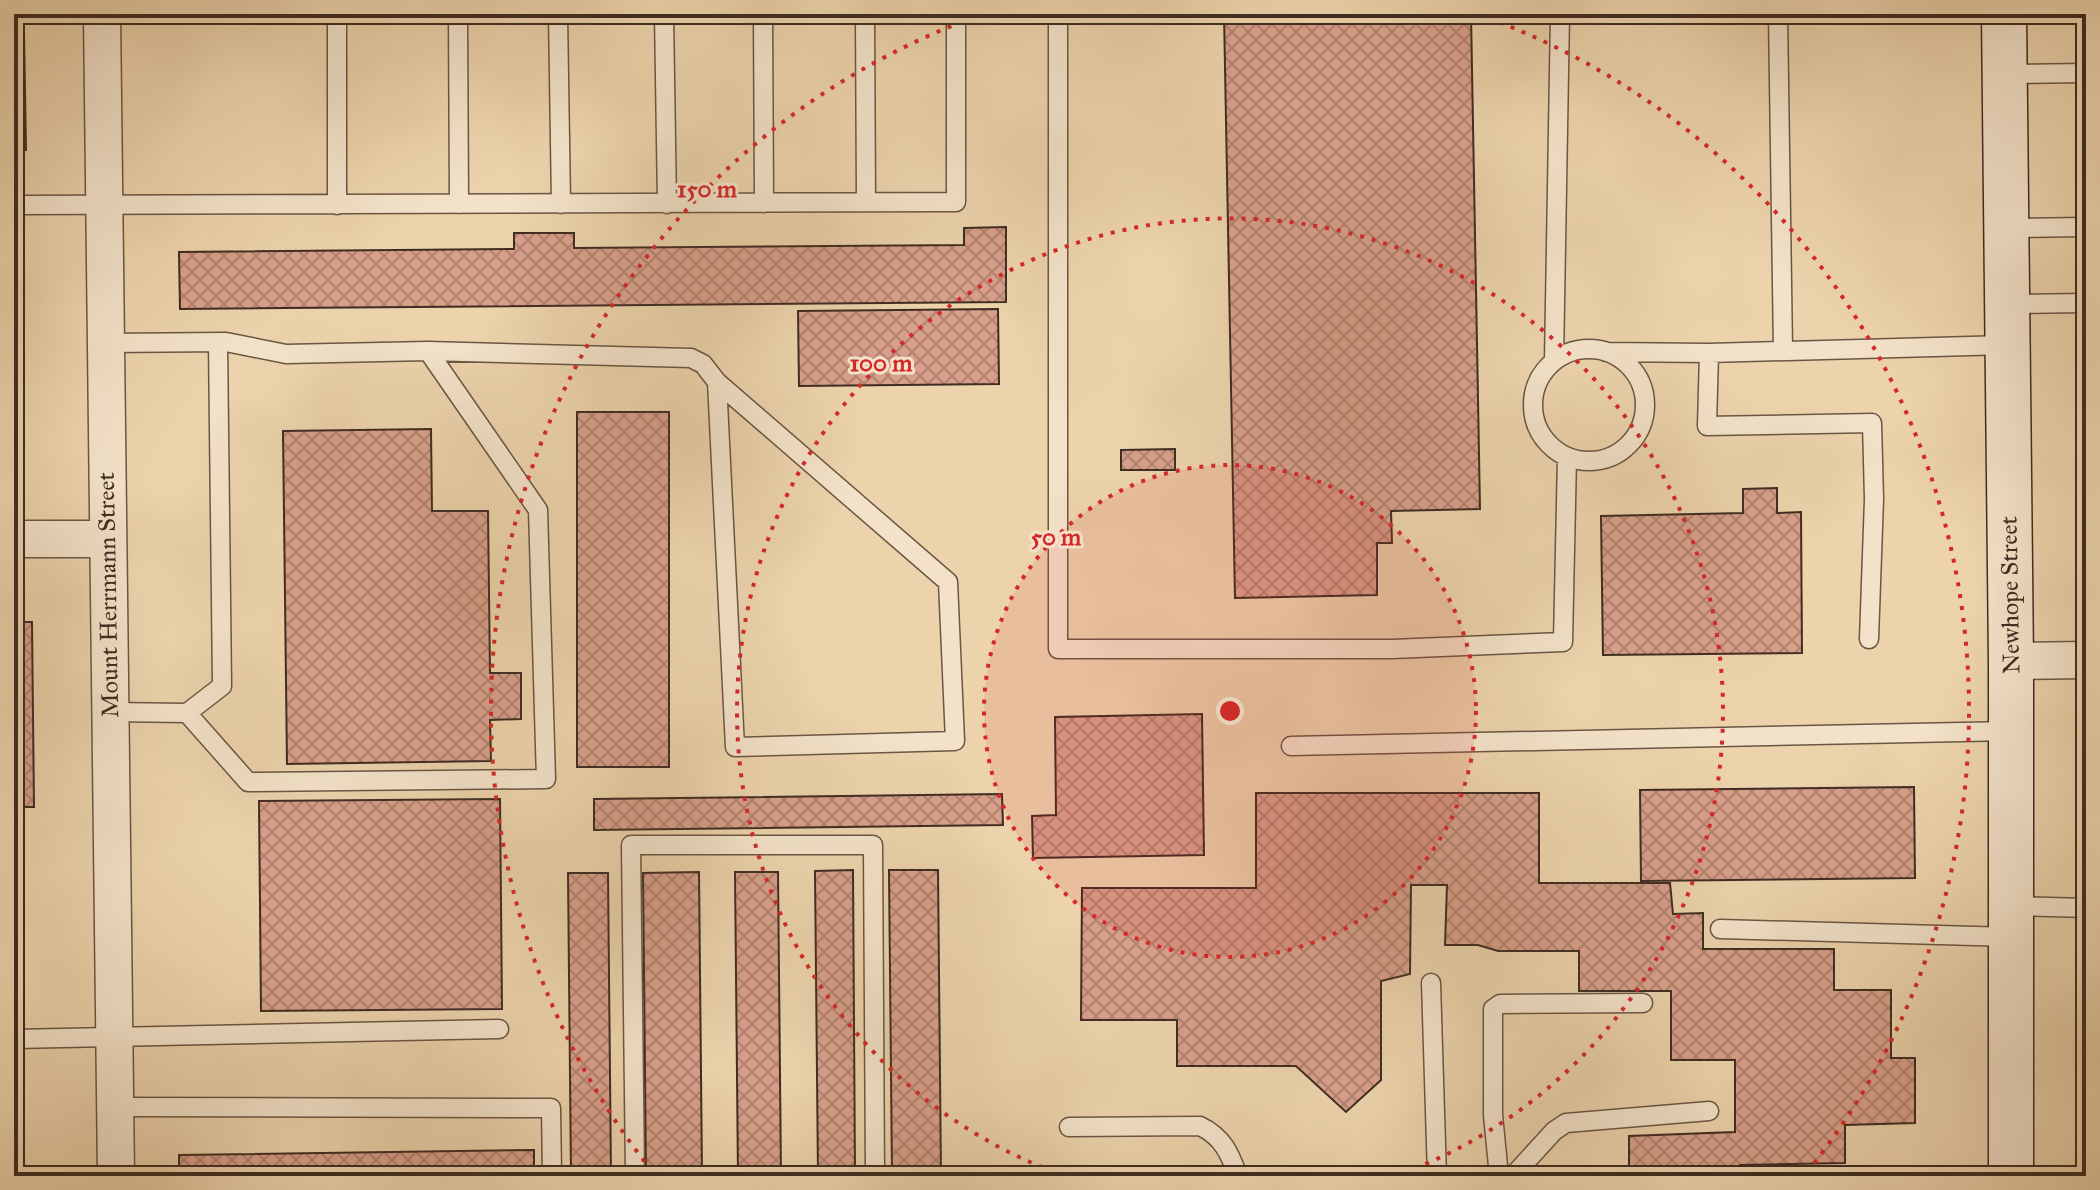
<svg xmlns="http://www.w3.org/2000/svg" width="2100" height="1190" viewBox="0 0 2100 1190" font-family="'IM FELL Great Primer',serif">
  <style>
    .building { fill: url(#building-cross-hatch); stroke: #3f2c22; stroke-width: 2 }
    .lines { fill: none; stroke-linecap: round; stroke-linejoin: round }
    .lane-casing { stroke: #6a5644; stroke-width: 21 }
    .street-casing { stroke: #6a5644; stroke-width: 39 }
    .secondary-casing { stroke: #3f2c22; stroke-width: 47 }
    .lane { stroke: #f3e2c9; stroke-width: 18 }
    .street { stroke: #f3e2c9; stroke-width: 36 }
    .secondary { stroke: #f3e2c9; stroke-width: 44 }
    .ring { fill: none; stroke: #d62828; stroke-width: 4; stroke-dasharray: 4 8 }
    .labels { text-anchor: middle; stroke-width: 6; stroke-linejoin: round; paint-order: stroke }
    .street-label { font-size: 24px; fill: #3f2c22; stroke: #f3e2c9 }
    .centre { fill: #d62828; stroke: #f3e2c9; stroke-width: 4 }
    .ring-label { font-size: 24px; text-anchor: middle; font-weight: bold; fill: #d62828; stroke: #f3e2c9; stroke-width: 6; stroke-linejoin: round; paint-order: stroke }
  </style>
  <defs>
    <pattern id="building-cross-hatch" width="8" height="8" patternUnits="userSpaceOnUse" patternTransform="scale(2)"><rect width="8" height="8" fill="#d89f8a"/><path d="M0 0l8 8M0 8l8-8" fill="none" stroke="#b18270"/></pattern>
  </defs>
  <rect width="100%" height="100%" fill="#ecd3ac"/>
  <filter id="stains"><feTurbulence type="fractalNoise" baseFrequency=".0025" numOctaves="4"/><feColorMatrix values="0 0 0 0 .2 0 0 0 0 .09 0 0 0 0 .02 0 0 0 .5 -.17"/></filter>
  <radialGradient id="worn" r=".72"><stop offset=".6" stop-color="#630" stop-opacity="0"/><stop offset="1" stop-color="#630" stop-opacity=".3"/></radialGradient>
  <!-- building -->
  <path class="building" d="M1224 14H1471L1480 509 1391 511 1392 543H1377V595L1235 598Z
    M14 33H24L26 150H14Z
    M1006 227V302L180 309 179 252 514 249V233H574V248L964 245V228Z
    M998 309 999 384 799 386 798 311Z
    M577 412H669V767H577Z
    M431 429 432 511H488L490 673H521V719L490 720 491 761 287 764 283 431Z
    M1175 449V470H1121V450Z
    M1777 488V513L1801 512 1802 653 1603 655 1601 516 1743 513V489Z
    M14 622H32L34 807H14Z
    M1202 714 1204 855 1033 858 1032 816 1056 815 1055 717Z
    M1914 787 1915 878 1641 881 1640 790Z
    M1256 793H1539V883H1670L1673 914 1703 913V949H1834V990H1891V1058H1915V1123L1845 1125V1163L1740 1165 1737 1176H1559L1629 1174V1136L1735 1132V1060H1671V991H1579V951H1498L1478 945H1445L1447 885H1411L1410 974 1381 981V1080L1346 1112 1296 1066H1177V1020H1081L1082 888H1256Z
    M1002 794 1003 825 594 830V799Z
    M500 799 502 1009 261 1011 259 801Z
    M853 870 855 1176H818L815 871Z
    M889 870H938L941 1176H892Z
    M699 872 702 1176H646L643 873Z
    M735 872H778L781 1176H738Z
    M568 873H608L611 1176H571Z
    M534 1150V1176H179V1155Z"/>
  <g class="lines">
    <defs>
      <path id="lane" d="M337 14V205
        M458 14 459 204
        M558 14 561 204
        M664 14 667 204
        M763 14 764 203
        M865 14 866 202
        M1058 14V649H1392L1563 642 1567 457
        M1778 14 1783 351
        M2004 74 2086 73
        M14 205 956 202V14
        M2006 228 2086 227
        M2005 304 2086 303
        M105 343 226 342 286 354 428 351 538 510 546 779 248 782 187 713 110 712
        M1533 405a56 56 0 1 1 112 0a56 56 0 1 1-112 0Z
        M428 351 691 358 703 364 717 382 948 582 955 741 735 747 717 382
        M1606 352 1709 353 2007 345
        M1709 353 1707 426 1872 423 1874 499 1869 639
        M1554 361 1560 14
        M187 713 222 686 218 342
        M1291 746 2011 731
        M2011 906 2086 908
        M1720 929 2011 937
        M1431 983 1437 1176
        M14 1039 499 1029
        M115 1107 551 1108 552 1176
        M1069 1127 1200 1126C1223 1137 1230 1154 1238 1176
        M635 1176 631 845H873L875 1176
        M1499 1176 1493 1115V1009L1500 1004 1643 1003
        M1513 1176 1554 1131 1566 1123 1709 1111"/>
      <path id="street" d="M102 14 116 1176
        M14 539H107
        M2011 661 2086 660"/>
      <path id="secondary" d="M2004 14 2011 661V1176"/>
    </defs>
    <!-- lane casing -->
    <use href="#lane" class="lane-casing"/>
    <!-- street casing -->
    <use href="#street" class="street-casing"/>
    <!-- secondary casing -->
    <use href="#secondary" class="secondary-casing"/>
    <!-- lane -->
    <use href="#lane" class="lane"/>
    <!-- street -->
    <use href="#street" class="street"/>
    <!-- secondary -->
    <use href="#secondary" class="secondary"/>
  </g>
  <!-- distance rings -->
  <circle cx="1230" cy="711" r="246" fill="#d62828" fill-opacity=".12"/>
  <g class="ring">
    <circle cx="1230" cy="711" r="246"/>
    <path d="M1065 1176A493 493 0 1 1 1395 1176"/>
    <path d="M652 1171A739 739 0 0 1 983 14M1477 14A739 739 0 0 1 1808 1171"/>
  </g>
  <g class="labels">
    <!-- street labels -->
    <g class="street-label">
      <text transform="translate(108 595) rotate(-91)" y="8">Mount Herrmann Street</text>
      <text transform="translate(2010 595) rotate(-91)" y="8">Newhope Street</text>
    </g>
  </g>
  <circle cx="1230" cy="711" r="12" class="centre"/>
  <g class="ring-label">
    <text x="707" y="197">150 m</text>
    <text x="881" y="371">100 m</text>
    <text x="1056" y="545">50 m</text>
  </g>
  <!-- margin -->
  <rect width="2100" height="1190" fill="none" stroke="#ecd3ac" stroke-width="48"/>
  <rect x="16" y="16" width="2068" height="1158" fill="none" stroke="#3f2c22" stroke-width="4"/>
  <rect x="24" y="24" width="2052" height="1142" fill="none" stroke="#3f2c22" stroke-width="2"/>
  <rect width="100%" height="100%" filter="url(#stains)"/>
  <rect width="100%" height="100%" fill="url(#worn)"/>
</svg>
